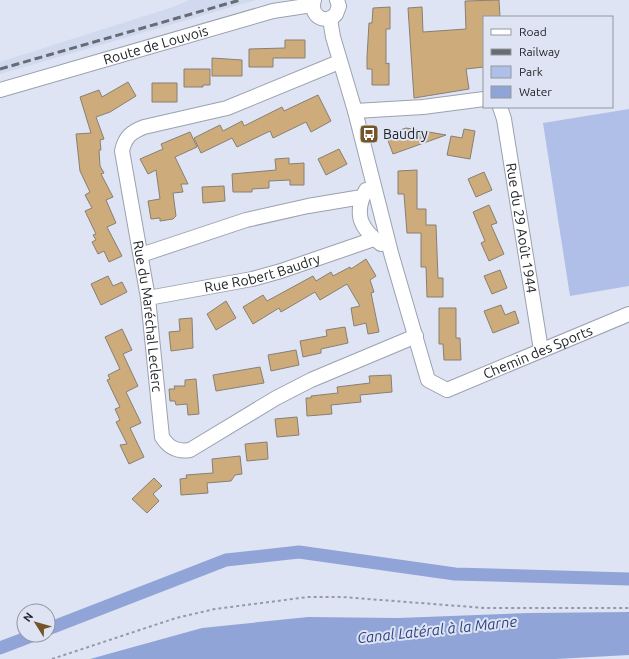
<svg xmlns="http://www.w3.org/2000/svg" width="629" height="659" viewBox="0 0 629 659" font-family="Ubuntu,sans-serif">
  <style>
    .built { fill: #d0d9ee }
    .green { fill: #afbfe7 }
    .water { fill: #90a4d7 }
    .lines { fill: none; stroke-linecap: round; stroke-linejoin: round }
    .canal { stroke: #90a4d7; stroke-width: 13 }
    .building { fill: #ceab7a; stroke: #887f73 }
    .minor-casing { stroke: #9ba1ae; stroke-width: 16 }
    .path { stroke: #959aa5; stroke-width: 2; stroke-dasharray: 3 3; stroke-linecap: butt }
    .minor { stroke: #fff; stroke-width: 14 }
    .rail { stroke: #676b73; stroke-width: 3; stroke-dasharray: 8 4; stroke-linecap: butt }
    .labels { text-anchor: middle; stroke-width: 4; stroke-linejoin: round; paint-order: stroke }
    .street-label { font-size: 14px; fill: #202328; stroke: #dee4f3 }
    .poi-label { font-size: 14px; fill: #202328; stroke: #dee4f3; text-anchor: start }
    .water-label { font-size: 15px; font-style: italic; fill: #2f4381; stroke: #dee4f3 }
  </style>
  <rect width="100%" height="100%" fill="#dee4f3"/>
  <!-- built -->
  <path class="built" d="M189 0H256L0 74V62L173 7Z"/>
  <!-- green -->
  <path class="green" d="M629 109V286L570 296 543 123Z"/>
  <!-- water -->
  <path class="water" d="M629 612V655L556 659H90L202 628 308 617 398 618 529 613Z"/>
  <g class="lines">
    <!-- canal -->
    <path class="canal" d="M48 629 226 560 299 552 455 574 629 579
      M0 648 34 635"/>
  </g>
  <!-- building -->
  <path class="building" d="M499 0 500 17H484V67L466 69 469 89 414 98 408 8 422 7 423 32 466 29 465 1Z
    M390 7V29H386V64L389 63V85H372V69H367V57L369 23H372L373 8Z
    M285 40H305V58H273V67H249V49L285 48Z
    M212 58 242 60V76H212Z
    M184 69H210V85H203V87H184Z
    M128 82 136 96 110 112 96 117 104 139 100 140 101 150H99L100 166 104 173 101 174 113 197 106 200 116 223 107 227 122 256 109 262 104 251 98 254 92 242 96 240 93 235 96 234 85 211 92 208 85 195 90 192 80 171 76 134 91 133 80 97 99 90 102 97Z
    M152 83H177V102H152Z
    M318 95 331 121 311 132 306 122 273 138 270 131 237 147 232 138 201 153 194 138 220 125 223 131 242 121 244 126 282 107 284 111Z
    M406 128 446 135 393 154 386 135Z
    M464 129 475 131 470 159 447 155 451 136 462 138Z
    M190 132 197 147 175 157 188 184H181L183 192 173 193 176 216 173 219 160 221V218L151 219 148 201 160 199 156 170 148 174 140 159 163 149 161 144Z
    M339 149 347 164 326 175 318 159Z
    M289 158V164L304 163V185H290V180L269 181V188L252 189V192H233L232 174 276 170 275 159Z
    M417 170V209H426V225H436L438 278H443V297H427L426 267H421V233H407L404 194H398V171Z
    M484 172 492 190 476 197 468 179Z
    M224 186 225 201 203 203 202 187Z
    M489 205 497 223 491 225 504 254 489 261 481 243 485 241 473 212Z
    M366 259 376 276 370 280 374 292 371 293 379 332 368 334 366 323 354 326 351 308 360 306 347 284 320 300 315 292 281 312 279 308 253 324 243 307 263 295 267 301 313 276 316 281 331 272 333 276 350 267 351 269Z
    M500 270 507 288 492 294 484 276Z
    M108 276 113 286 122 282 127 292 101 305 91 284Z
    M226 301 236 318 216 330 207 314Z
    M501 305 505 315 515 311 519 323 493 333 484 311Z
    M439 308H456V338H460L461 360H444L443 344H439Z
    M192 318 193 348 171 351 169 332 180 331 179 319Z
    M345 327 348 343 321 349V353L303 357 300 341 327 336 326 330Z
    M122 329 132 350 123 354 138 386 126 392 141 423 130 428 144 457 129 464 120 445 127 444 116 422 120 420 115 409 120 407 107 380 110 379 108 375 120 369 105 337Z
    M296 350 299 365 271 371 268 355Z
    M260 367 264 383 216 391 213 375Z
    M391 375 392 392 360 395 361 402 331 405 332 414 307 416 306 398H311V396L338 393 337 387 370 383 369 376Z
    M196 379 199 414 188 415 187 404 176 405 175 401H170L169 389H175L174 386H185V380Z
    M297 417 299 435 277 437 275 419Z
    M267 442 268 459 247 461 245 444Z
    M240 456 242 474 235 475 231 481 207 483 208 493 181 495 180 479 187 478 186 475 213 473 212 459Z
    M154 478 162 486 153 494 159 501 147 513 132 499Z"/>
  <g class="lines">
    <defs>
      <g id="minor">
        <path d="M314 0C309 15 325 26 336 14L339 6 337 0"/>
        <path id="s1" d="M330 19 333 37 355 111 391 253 428 380 447 390 629 314"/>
        <path id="s2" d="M339 62 227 108 144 127C131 132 125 137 122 151L148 298 162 437C169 448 177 452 190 450L276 398 311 380 416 336"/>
        <path id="s3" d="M0 90 273 11 312 5"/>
        <path id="s4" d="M500 107 504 119 541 350"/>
        <path d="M355 111 423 107 484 99"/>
        <path d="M366 190C353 215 361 229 381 244"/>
        <path d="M141 255 246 220 308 206 362 197"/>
        <path id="s5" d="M148 298 252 279 281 271 374 239"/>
      </g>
    </defs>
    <!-- minor casing -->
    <use href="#minor" class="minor-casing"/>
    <!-- path -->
    <path class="path" d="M52 659 176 618 215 609 308 597H342L485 608H629"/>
    <!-- minor -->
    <use href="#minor" class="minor"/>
    <!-- rail -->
    <path class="rail" d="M0 69 240 0"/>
  </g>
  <!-- icons -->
  <defs>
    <symbol id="bus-square" viewBox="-11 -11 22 22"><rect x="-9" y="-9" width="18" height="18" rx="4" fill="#735529" stroke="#dee4f3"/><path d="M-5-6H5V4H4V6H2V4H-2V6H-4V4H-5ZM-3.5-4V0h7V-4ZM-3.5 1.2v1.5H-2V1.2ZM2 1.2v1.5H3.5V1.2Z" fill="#fff"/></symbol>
  </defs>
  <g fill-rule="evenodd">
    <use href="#bus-square" x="358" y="123" width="22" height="22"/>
  </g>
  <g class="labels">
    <!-- street labels -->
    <g class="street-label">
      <text dy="5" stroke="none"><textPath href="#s3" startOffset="162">Route de Louvois</textPath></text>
      <text dy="5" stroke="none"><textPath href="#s4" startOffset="123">Rue du 29 Août 1944</textPath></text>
      <text dy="5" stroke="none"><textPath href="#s5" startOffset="117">Rue Robert Baudry</textPath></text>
      <text dy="5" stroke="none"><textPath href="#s2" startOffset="408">Rue du Maréchal Leclerc</textPath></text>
      <text dy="5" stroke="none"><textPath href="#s1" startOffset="494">Chemin des Sports</textPath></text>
    </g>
    <!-- poi labels -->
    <g class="poi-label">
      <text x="383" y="139">Baudry</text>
    </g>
    <!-- water labels -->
    <g class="water-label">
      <text transform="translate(437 630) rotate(-6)" y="5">Canal Latéral à la Marne</text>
    </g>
  </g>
  <!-- legend -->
  <rect x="483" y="16" width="130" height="92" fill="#dee4f3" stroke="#9297a2"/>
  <rect x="491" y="29" width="20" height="6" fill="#ffffff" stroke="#9297a2"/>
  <text x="519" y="36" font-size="12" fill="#202328">Road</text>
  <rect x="491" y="49" width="20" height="6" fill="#676b73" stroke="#9297a2"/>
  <text x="519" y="56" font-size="12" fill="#202328">Railway</text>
  <rect x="491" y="66" width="20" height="12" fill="#afbfe7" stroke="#9297a2"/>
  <text x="519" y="76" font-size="12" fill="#202328">Park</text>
  <rect x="491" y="86" width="20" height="12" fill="#90a4d7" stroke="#9297a2"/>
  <text x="519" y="96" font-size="12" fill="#202328">Water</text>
  <!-- north arrow -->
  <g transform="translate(36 623) rotate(307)"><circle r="19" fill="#dee4f3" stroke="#9297a2"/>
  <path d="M0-3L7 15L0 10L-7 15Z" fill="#735529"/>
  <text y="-6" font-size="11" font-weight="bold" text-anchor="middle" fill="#202328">N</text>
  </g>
</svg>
